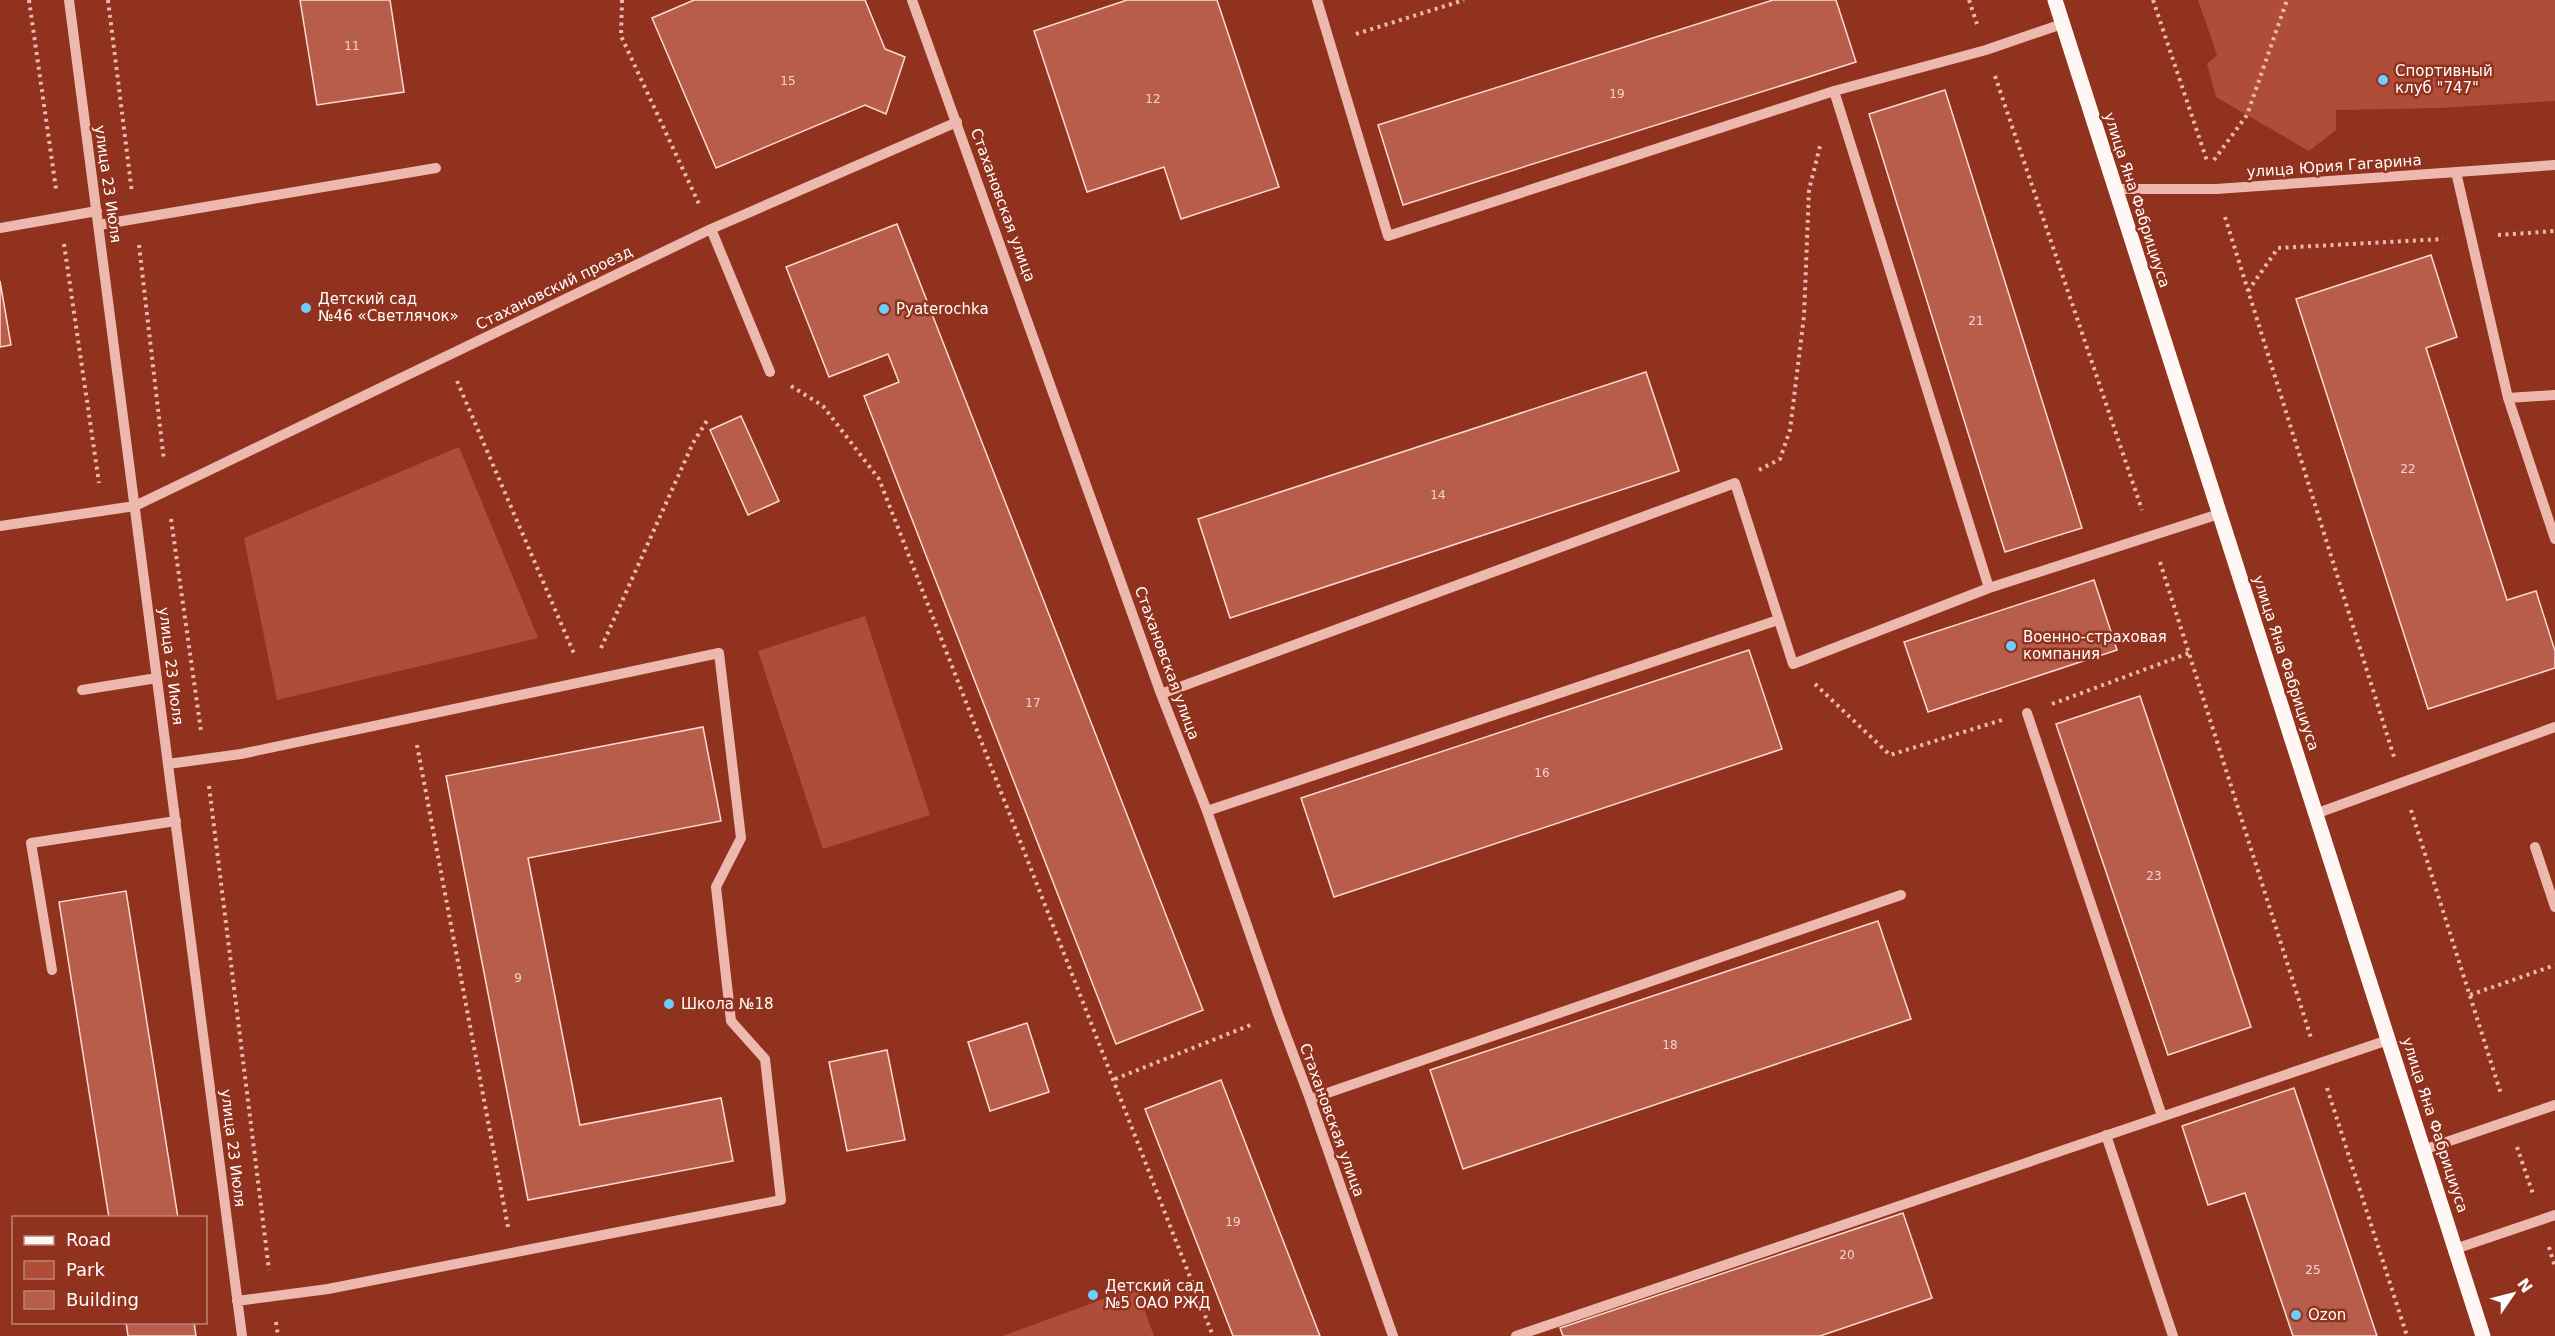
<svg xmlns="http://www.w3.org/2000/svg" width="2555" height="1336" viewBox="0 0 2555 1336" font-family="'DejaVu Sans',sans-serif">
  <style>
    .green { fill: #b04d39 }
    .building { fill: #b85d4b; stroke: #f9dad4; stroke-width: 1.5 }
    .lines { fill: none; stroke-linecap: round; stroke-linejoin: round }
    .path { stroke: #edb8ae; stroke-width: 4; stroke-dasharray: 3 4.5; stroke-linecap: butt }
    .minor { stroke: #edb8ae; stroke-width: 10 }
    .major { stroke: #fff7f4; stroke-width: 15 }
    .poi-dot { fill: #6ecefb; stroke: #90321e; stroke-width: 2 }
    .labels { text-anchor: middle; stroke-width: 5; stroke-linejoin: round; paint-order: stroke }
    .number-label { font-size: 12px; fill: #edd6d2 }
    .poi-label { font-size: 15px; fill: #fff; stroke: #90321e; text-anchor: start }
    .street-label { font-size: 15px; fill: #fff; stroke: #90321e }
  </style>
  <rect width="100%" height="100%" fill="#90321e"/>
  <!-- green -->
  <path class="green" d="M2198 0H2555V101L2440 108 2336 110V130L2309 151 2216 97 2207 64 2217 55Z
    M459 447 538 638 277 700 244 538Z
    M865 616 930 815 823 849 758 651Z
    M1136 1287 1154 1336H1002Z"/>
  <!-- building -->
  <path class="building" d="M300 0H390L404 92 317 105Z
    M694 0H865L885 49 905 57 886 114 865 105 716 168 652 18Z
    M1127 0H1217L1279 187 1181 219 1164 167 1087 192 1034 31Z
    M1773 0H1836L1856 62 1403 205 1378 125Z
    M1945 90 2082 528 2005 552 1869 114Z
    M897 224 1203 1010 1116 1044 864 396 899 382 888 354 829 377 786 267Z
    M2431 255 2457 337 2426 348 2507 600 2536 591 2555 651V668L2428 709 2296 299Z
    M0 281 11 345 0 347Z
    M1646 372 1679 471 1230 618 1198 519Z
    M741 416 779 501 748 515 710 430Z
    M2094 580 2117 650 1928 712 1904 642Z
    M1749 650 1782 749 1334 897 1301 798Z
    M2140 696 2251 1027 2168 1055 2056 724Z
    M703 727 721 821 528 858 580 1125 721 1098 733 1161 528 1200 446 776Z
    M126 891 178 1218H109L59 902Z
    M1878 921 1911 1019 1463 1169 1430 1070Z
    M1027 1023 1049 1092 990 1111 968 1042Z
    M887 1050 905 1140 847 1151 829 1062Z
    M1221 1080 1320 1336H1233L1145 1109Z
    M2294 1088 2377 1336H2293L2245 1193 2208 1205 2182 1126Z
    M1903 1213 1932 1298 1820 1336H1563L1560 1328Z
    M126 1322H194L196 1336H128Z"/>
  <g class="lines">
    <!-- path -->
    <path class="path" d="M29 0 56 189
      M108 0 132 193
      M622 0 621 36 699 204
      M1969 0 1977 24
      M2153 0 2207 161
      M1356 34 1464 0
      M1995 76 2142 510
      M2214 160 2247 115 2287 0
      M2225 217 2394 757
      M2498 235 2555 231
      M64 244 99 483
      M139 245 164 461
      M2248 291 2278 248 2443 239
      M457 381 575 656
      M791 386 823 406 879 479 1213 1336
      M1759 470 1780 459 1790 430 1804 316 1809 190 1820 146
      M171 519 201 731
      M2160 562 2311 1038
      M601 648 693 443 708 419
      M1815 684 1890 755 2002 720
      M2052 704 2189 653
      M417 745 508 1227
      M209 786 269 1270
      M2411 810 2501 1094
      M2470 995 2555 965
      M1115 1079 1253 1024
      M2327 1088 2407 1336
      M2517 1147 2533 1194
      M2549 1247 2555 1267
      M276 1322 278 1336"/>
    <!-- minor -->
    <path class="minor" d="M69 0 242 1336
      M912 0 1161 694 1207 811 1278 1014 1310 1099 1393 1336
      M1317 0 1388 236 1834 91 1986 50 2062 24
      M1834 91 1989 588
      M2456 172 2508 398 2555 539
      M2115 189H2216L2555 165
      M99 225 436 168
      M0 228 97 211
      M711 229 770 372
      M2508 398 2555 395
      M0 526 135 506 711 229 957 122
      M82 690 157 678
      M1161 694 1735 483 1793 664 1989 588 2219 514
      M2027 713 2162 1116
      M168 764 241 754 719 653 741 838 716 887 731 1021 765 1059 781 1200 328 1289 237 1301
      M1207 811 1778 620
      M2315 814 2555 727
      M2535 847 2555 907
      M52 970 31 843 176 821
      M1310 1099 1901 895
      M2106 1135 2173 1336
      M2423 1150 2555 1105
      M2455 1249 2555 1215
      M1516 1336 2388 1040"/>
    <!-- major -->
    <path class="major" d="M2055 0 2483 1336"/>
  </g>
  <!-- markers -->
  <g class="poi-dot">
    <circle cx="2383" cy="80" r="6"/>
    <circle cx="306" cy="308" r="6"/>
    <circle cx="884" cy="309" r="6"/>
    <circle cx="2011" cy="646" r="6"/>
    <circle cx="669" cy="1004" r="6"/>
    <circle cx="1093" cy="1295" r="6"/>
    <circle cx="2296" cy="1315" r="6"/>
  </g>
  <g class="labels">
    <!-- number labels -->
    <g class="number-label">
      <text x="352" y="50">11</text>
      <text x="788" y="85">15</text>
      <text x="1617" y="98">19</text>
      <text x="1153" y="103">12</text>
      <text x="1976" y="325">21</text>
      <text x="2408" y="473">22</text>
      <text x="1438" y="499">14</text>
      <text x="1033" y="707">17</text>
      <text x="1542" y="777">16</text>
      <text x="2154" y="880">23</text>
      <text x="518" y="982">9</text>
      <text x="1670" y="1049">18</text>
      <text x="1233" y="1226">19</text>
      <text x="1847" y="1259">20</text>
      <text x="2313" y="1274">25</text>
    </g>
    <!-- poi labels -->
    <g class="poi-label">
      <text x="2395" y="76">Спортивный<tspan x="2395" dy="17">клуб "747"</tspan></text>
      <text x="318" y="304">Детский сад<tspan x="318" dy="17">№46 «Светлячок»</tspan></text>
      <text x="896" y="314">Pyaterochka</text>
      <text x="2023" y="642">Военно-страховая<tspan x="2023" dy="17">компания</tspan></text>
      <text x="681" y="1009">Школа №18</text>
      <text x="1105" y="1291">Детский сад<tspan x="1105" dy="17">№5 ОАО РЖД</tspan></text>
      <text x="2308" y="1320">Ozon</text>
    </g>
    <!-- street labels -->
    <g class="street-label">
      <text transform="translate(2334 166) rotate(-4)" y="5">улица Юрия Гагарина</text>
      <text transform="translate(108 184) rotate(82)" y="5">улица 23 Июля</text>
      <text transform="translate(2137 200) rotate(72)" y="5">улица Яна Фабрициуса</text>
      <text transform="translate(1003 205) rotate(70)" y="5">Стахановская улица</text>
      <text transform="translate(554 288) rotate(-26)" y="5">Стахановский проезд</text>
      <text transform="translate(1167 663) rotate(70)" y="5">Стахановская улица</text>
      <text transform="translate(2286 663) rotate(72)" y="5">улица Яна Фабрициуса</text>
      <text transform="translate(171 666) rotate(83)" y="5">улица 23 Июля</text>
      <text transform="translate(1332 1120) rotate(70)" y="5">Стахановская улица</text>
      <text transform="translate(2435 1125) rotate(72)" y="5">улица Яна Фабрициуса</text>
      <text transform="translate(233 1148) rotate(83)" y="5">улица 23 Июля</text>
    </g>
  </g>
  <!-- legend -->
  <rect x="12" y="1216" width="195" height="108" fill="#90321e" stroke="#bc8478" stroke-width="1.5"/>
  <rect x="24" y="1236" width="30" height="9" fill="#fff7f4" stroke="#bc8478" stroke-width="1.5"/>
  <text x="66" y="1246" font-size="18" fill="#ffffff">Road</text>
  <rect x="24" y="1261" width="30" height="18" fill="#b04d39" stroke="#bc8478" stroke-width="1.5"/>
  <text x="66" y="1276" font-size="18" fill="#ffffff">Park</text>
  <rect x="24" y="1291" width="30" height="18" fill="#b85d4b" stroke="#bc8478" stroke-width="1.5"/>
  <text x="66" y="1306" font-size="18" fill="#ffffff">Building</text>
  <!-- north arrow -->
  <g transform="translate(2513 1294) rotate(55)" stroke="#90321e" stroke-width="4.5" paint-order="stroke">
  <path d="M0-4.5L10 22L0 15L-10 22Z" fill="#ffffff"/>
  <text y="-9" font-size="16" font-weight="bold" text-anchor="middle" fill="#ffffff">N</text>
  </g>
</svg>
